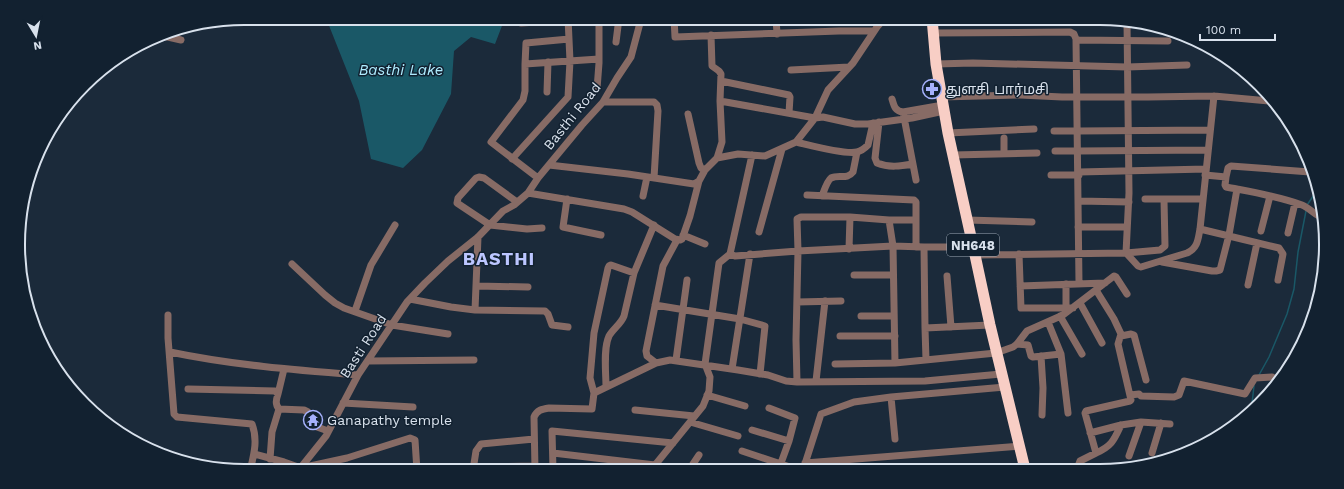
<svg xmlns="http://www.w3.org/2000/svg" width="1344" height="489" viewBox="0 0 1344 489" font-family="'Work Sans','Noto Sans Tamil',sans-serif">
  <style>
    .water { fill: #1a5867 }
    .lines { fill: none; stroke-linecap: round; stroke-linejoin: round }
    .stream { stroke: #1a5867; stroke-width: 1.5 }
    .minor { stroke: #876b65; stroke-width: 7 }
    .highway { stroke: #f8cec5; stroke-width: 11 }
    .labels { text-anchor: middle; stroke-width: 3; stroke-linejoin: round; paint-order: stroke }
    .shield { fill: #122130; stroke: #9da7b4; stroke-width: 1 }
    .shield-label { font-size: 13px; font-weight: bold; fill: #d8e1ec }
    .poi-label { font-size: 14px; fill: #d8e1ec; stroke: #122130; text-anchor: start }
    .street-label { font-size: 14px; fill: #d8e1ec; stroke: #122130 }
    .water-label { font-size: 15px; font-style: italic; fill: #aeecff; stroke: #122130 }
    .district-label { font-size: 18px; font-weight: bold; letter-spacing: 1px; fill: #bcc6ff; stroke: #122130 }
    .rim { fill: none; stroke: #d8e1ec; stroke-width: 2 }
  </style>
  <rect width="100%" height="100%" fill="#1b2a3a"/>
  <!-- water -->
  <path class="water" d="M326 18H505L495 44 471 37 454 51 451 94 422 150 403 168 371 159 359 101Z"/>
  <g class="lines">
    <!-- stream -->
    <path class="stream" d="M1307 205 1316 192
      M1259 375 1269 357 1287 314 1294 289 1298 252 1306 211
      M1251 412 1254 386"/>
    <!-- minor -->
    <path class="minor" d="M674 18 675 37 839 31H874
      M776 18 777 34
      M521 23 568 20
      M933 33 1070 32 1074 34 1076 39 1078 40 1168 41
      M159 35 181 40
      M711 35 712 66 719 71 721 74 720 101
      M1076 39 1079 283
      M616 42 619 18
      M525 64 526 43 569 39
      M936 64 973 63 1127 67 1187 65
      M791 70 849 67
      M721 81 789 95 790 97 789 113
      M597 89 599 63V18
      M547 92 548 62
      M941 97 1020 95 1062 97H1148L1214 96 1269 101
      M892 99C894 106 895 111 903 112L943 105
      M603 102H654L657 105 658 111 654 178
      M903 112 916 180
      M688 114 699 163 701 168 705 170
      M879 122 875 158 877 163C889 168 901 166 913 164
      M1054 131H1078
      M1078 131 1210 130
      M948 133 1034 129
      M1004 138V153
      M796 142C809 145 845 155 857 152 861 151 865 148 868 145L873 123
      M1055 151H1078
      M1078 151 1208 150
      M953 155 1037 153
      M717 158 738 154 765 156 796 142 815 118 828 90 853 63 877 27 885 18
      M512 159 568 97 570 61 568 18
      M549 165 628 174 694 184 699 181 705 170 717 158 722 142 720 101 815 118 823 117 855 124H868L912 118 944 111
      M1079 172 1206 169
      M1051 175H1079
      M1205 175 1226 177 1225 185 1226 187C1252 192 1278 196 1302 205 1310 208 1315 216 1324 218
      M1226 177 1228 168 1231 166 1310 172
      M538 178 491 142 523 100 525 91V64L599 59
      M528 193 624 209 632 212 675 239 680 240 682 239 690 216 699 181
      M807 195 914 200 916 202V247
      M643 196 647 177
      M822 196C824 191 827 181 831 178 839 174 847 180 853 172L857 152
      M567 199 563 227 601 235
      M1145 199H1203
      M1079 201 1129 202
      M517 202 484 178 479 177 476 178 458 198 457 203 490 225 527 229 542 228
      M889 220H916
      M967 220 1032 222
      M1078 227H1127
      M1200 229 1279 248 1283 254 1278 280
      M1261 231 1270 196
      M759 232 782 149
      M1288 233 1295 203
      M683 235 705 244
      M924 247H974
      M849 249 850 217
      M1126 253 1138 266 1141 267 1187 253C1198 248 1198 239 1200 229L1214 96
      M1126 253 1160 250 1165 246 1164 200
      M730 254 735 256 798 251 797 219 801 217H850L889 220 893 246 895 363 996 353 1013 347 1017 344 1027 331 1063 315 1114 276 1116 277 1127 294
      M1019 254 1021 308H1073
      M975 255 1126 253 1129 193 1127 22
      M1162 262 1212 271H1216L1220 270 1229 235 1237 189
      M292 264 325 295 335 303 344 308 392 325 448 334
      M854 275H893
      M947 276 951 327
      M1066 284V308
      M1248 285 1257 243
      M477 286 528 287
      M1020 286 1105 283
      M410 299 451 307 475 310 545 311 548 314 552 325 568 327
      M797 302 841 301
      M1080 303 1102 343
      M655 305 740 319 765 326 760 374
      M475 310 478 237
      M355 311 371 265 395 225
      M168 315V338L174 414 177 417 252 424C258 440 254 454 250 471
      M861 316H894
      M1060 316 1082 354
      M1048 322 1061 354 1068 413
      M990 325 925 328 924 247 893 246 798 251 796 340 797 382 925 381 1001 374
      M925 328 926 360
      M840 336H895
      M1121 336 1131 334 1134 335 1146 380
      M1017 344 1028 345 1031 356 1033 357 1061 354
      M170 352C232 365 295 370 358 375
      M1041 356 1043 388 1042 415
      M676 360 687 280
      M368 361 474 360
      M656 363 647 356 646 351 663 266 677 240
      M835 364 895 363
      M732 369 750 254
      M816 381 825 301
      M606 387C606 373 603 349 609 336 613 329 621 324 624 316L634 273 654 225
      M188 389 275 391 278 394C276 400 275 404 279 409L304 410 308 412C309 416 307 420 309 424L328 431
      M594 393 590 378 594 333 608 268 609 266 611 265 634 273
      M278 394 284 369
      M707 395 745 406
      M1130 395 1139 394 1141 396 1174 397 1179 395 1184 381 1245 394 1255 378 1272 377
      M891 397 895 439
      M343 403 413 407
      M769 408 795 418 789 441 781 463
      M635 410 694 416
      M690 422 738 436
      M752 430 789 441
      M1090 433 1121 425 1141 422 1170 424
      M742 451 799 470
      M553 453 655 465
      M1096 453C1112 446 1114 440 1121 425
      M1152 453 1161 423
      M254 454 284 462 301 468 347 458 410 438 415 440 417 471
      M1129 456 1141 422
      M270 459 272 432 279 409
      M805 463 1020 446
      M473 467 535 466
      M1134 468V467
      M1077 469 1080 461 1096 453 1085 413 1086 411 1130 401 1131 400 1118 344 1121 334 1114 319 1096 290
      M473 470 476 451 481 444 534 439
      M535 470 534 417C537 410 542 409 549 408L592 409 594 393 656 363 670 360 738 370 768 375 786 381 797 382
      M553 470 552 431 673 443
      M651 470 703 406 709 391 710 377 705 364 719 263 730 254 752 155
      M689 470 699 455
      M803 470 821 414 854 402 891 397 1005 387
      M298 471 326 436 358 375 407 302 425 283 448 261 478 237 503 211 514 205 528 193 538 178 582 125 603 102 617 78 631 57 640 23 643 18"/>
    <!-- highway -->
    <path class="highway" d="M932 18 936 64 948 133 975 255 990 325 1025 469"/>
  </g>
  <!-- icons -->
  <defs>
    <symbol id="pharmacy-ring" viewBox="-11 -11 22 22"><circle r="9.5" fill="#122130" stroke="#a5b1fc" stroke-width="1.5"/><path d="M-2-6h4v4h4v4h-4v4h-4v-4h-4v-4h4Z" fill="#a5b1fc"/></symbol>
    <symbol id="temple-ring" viewBox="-11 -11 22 22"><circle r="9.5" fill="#122130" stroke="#a5b1fc" stroke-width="1.5"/><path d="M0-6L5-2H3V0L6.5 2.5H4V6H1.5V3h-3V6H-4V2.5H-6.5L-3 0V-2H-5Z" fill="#a5b1fc"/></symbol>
  </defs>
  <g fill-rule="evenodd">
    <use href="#pharmacy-ring" x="921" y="78" width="22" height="22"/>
    <use href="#temple-ring" x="302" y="409" width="22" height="22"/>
  </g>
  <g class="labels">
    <!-- shield labels -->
    <rect class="shield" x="947" y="234" width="52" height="22" rx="3"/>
    <g class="shield-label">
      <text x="973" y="250">NH648</text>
    </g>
    <!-- poi labels -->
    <g class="poi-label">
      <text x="946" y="94">துளசி பார்மசி</text>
      <text x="327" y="425">Ganapathy temple</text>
    </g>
    <!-- street labels -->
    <g class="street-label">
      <text transform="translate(572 116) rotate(-51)" y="5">Basthi Road</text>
      <text transform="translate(363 346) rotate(-57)" y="5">Basti Road</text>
    </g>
    <!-- water labels -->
    <g class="water-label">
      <text x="401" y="75">Basthi Lake</text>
    </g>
    <!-- district labels -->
    <g class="district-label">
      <text x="499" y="265">BASTHI</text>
    </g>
  </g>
  <!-- crop -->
  <path d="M0 0H1344V489H0ZM244 25H1100A219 219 0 0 1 1319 244V245A219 219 0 0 1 1100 464H244A219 219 0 0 1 25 245V244A219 219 0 0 1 244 25Z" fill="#122130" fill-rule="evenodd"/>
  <path class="rim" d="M244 25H1100A219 219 0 0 1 1319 244V245A219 219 0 0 1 1100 464H244A219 219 0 0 1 25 245V244A219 219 0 0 1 244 25Z"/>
  <!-- north arrow -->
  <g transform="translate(36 36) rotate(170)" stroke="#122130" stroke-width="3" paint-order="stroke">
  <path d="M0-3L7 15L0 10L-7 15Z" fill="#d8e1ec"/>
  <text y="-6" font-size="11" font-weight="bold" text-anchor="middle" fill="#d8e1ec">N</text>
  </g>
  <!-- scale -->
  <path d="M1200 34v6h75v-6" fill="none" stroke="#d8e1ec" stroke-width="2"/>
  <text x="1206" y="34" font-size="12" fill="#d8e1ec" stroke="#122130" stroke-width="3" paint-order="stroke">100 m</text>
</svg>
